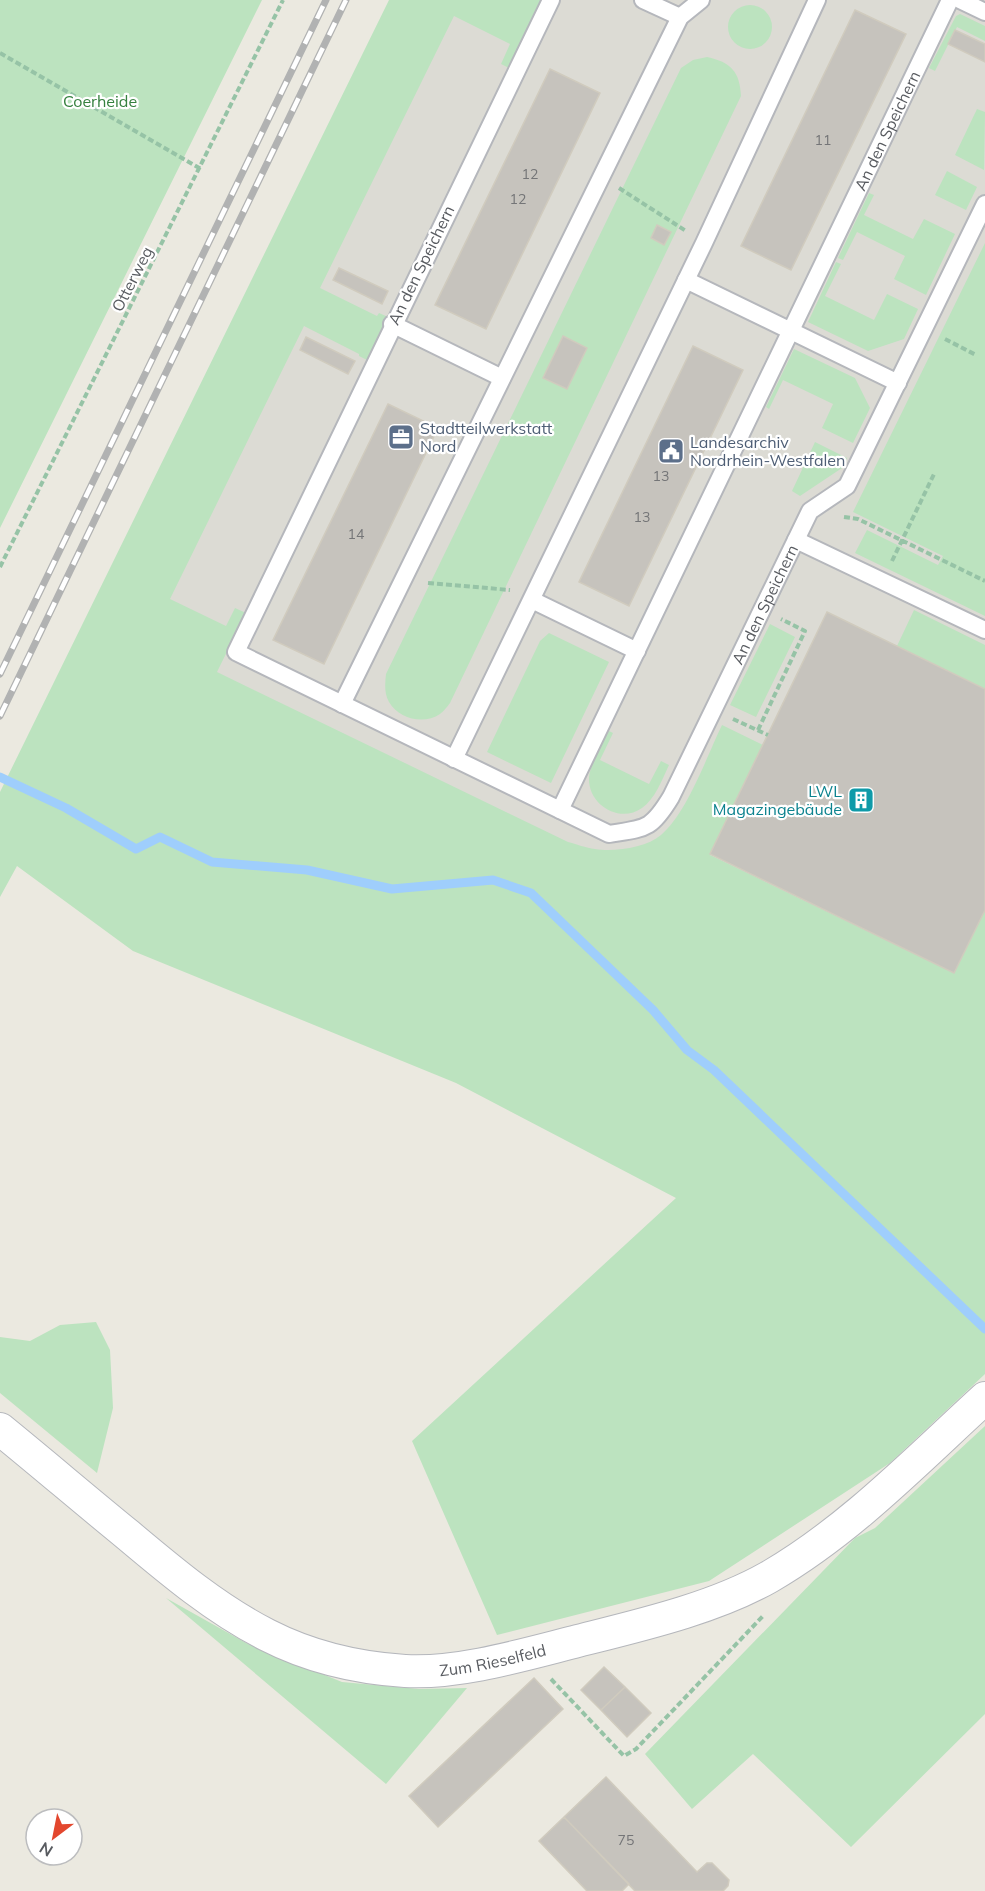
<svg xmlns="http://www.w3.org/2000/svg" width="985" height="1891" viewBox="0 0 985 1891" font-family="Mulish,sans-serif">
  <style>
    .industrial { fill: #dcdbd4 }
    .green { fill: #bce3bf }
    .lines { fill: none; stroke-linecap: round; stroke-linejoin: round }
    .stream { stroke: #9fcefc; stroke-width: 9 }
    .building { fill: #c6c3bd; stroke: #d0cbbe; stroke-width: 1.5 }
    .lane-casing { stroke: #b5b7bc; stroke-width: 20 }
    .street-casing { stroke: #b5b7bc; stroke-width: 34 }
    .path { stroke: #96c3a6; stroke-width: 4; stroke-dasharray: 6 3; stroke-linecap: butt }
    .lane { stroke: #fff; stroke-width: 16 }
    .street { stroke: #fff; stroke-width: 32 }
    .rail-casing { stroke: #b1b2b2; stroke-width: 7 }
    .rail { stroke: #fff; stroke-width: 4.5; stroke-dasharray: 14; stroke-linecap: butt }
    .labels { text-anchor: middle; stroke-width: 4.5; stroke-linejoin: round; paint-order: stroke }
    .number-label { font-size: 14px; fill: #747577 }
    .park-label { font-size: 16px; fill: #36813f; stroke: #fff }
    .street-label { font-size: 16px; fill: #585b60; stroke: #fff }
    .service-label { font-size: 16px; fill: #4e5e75; stroke: #fff; text-anchor: start }
    .culture-label { font-size: 16px; fill: #0d838f; stroke: #fff; text-anchor: end }
  </style>
  <rect width="100%" height="100%" fill="#ebe9e0"/>
  <!-- industrial -->
  <path class="industrial" d="M426 0H985V1066L115 642Z"/>
  <!-- green -->
  <path class="green" d="M0 0H262L0 528Z
    M389 0H542L509 68 501 64 510 44 454 16 320 288 377 316 379 313 388 317 367 360 359 356V354L304 326 170 599 226 626 235 608 246 613 217 672 568 842C576 844 586 848 595 849 614 852 646 848 661 835 687 813 707 756 722 725L763 745 710 855 954 973 985 910V1374L890 1463 709 1581 497 1635 412 1441 676 1198 456 1083 133 951 17 866 0 897V792Z
    M728 27a22 22 0 1 1 44 0a22 22 0 1 1-44 0Z
    M960 14 985 26V41L957 27 935 71 929 68 956 16Z
    M707 57C731 62 740 72 741 96L450 703C447 707 443 712 440 714 424 725 399 719 389 702 384 693 385 684 386 674L681 68 693 60Z
    M977 109 985 112 984 170 955 155Z
    M947 171 977 187 966 210 935 195Z
    M869 193 874 195 864 215 913 239 924 219 955 234 926 295 894 279 905 256 857 232 843 260 838 258Z
    M985 243V616L855 553 867 530 938 565 943 556 853 512Z
    M836 262 841 264 825 296 874 320 887 294 918 309 904 339 868 351 808 322Z
    M794 349 855 378 870 408 853 443 822 428 833 404 783 380 769 409 766 407Z
    M815 442 847 458 842 468 800 496 792 491Z
    M914 610 985 645V689L897 646Z
    M770 624 795 637 756 717 730 705Z
    M549 633 609 662 551 783 487 752 540 641Z
    M609 731 613 733 600 760 649 784 661 761 669 765C662 780 655 799 642 808 620 824 588 805 589 778 590 763 602 745 609 731Z
    M96 1322 110 1350 113 1408 97 1473 0 1393V1337L30 1341 60 1325Z
    M985 1426V1714L851 1847 753 1754 692 1809 645 1754 855 1538 875 1528Z
    M166 1598 248 1644 342 1682 419 1689 467 1688 386 1784Z"/>
  <g class="lines">
    <!-- stream -->
    <path class="stream" d="M0 777 66 808 136 849 160 837 212 862 307 870 392 889 493 880 531 893 653 1010 687 1050 714 1070 985 1329"/>
  </g>
  <!-- building -->
  <path class="building" d="M855 10 906 34 791 270 741 246Z
    M955 30 985 44V62L948 44Z
    M550 69 600 93 486 329 435 305Z
    M657 225 671 232 664 245 651 238Z
    M339 268 388 291 382 304 333 280Z
    M563 336 587 348 567 389 543 378Z
    M306 337 355 361 348 374 300 350Z
    M693 346 743 370 629 606 579 582Z
    M388 404 438 428 324 664 273 640Z
    M827 612 985 689V910L954 973 710 854Z
    M604 1667 625 1687 601 1710 581 1690Z
    M534 1678 563 1709 438 1827 409 1796Z
    M625 1687 651 1713 627 1737 601 1710Z
    M606 1777 697 1872 707 1863H712L729 1880 728 1886 723 1891H635L564 1817Z
    M564 1817 629 1884 622 1891H587L539 1841Z"/>
  <g class="lines">
    <defs>
      <g id="lane">
        <path id="s1" d="M551 0 236 652 609 834C646 828 651 830 671 797L810 511 847 486 985 204"/>
        <path d="M643 0 680 17"/>
        <path d="M960 0 985 12"/>
        <path d="M686 280 898 383"/>
        <path d="M392 324 502 378"/>
        <path d="M796 540 985 630"/>
        <path d="M532 600 637 651"/>
        <path d="M342 704 680 17 701 0"/>
        <path d="M454 759 704 243 817 0"/>
        <path id="s2" d="M560 810 950 0"/>
      </g>
      <g id="street">
        <path id="s3" d="M0 1429C43 1464 85 1500 128 1535 172 1572 216 1609 267 1635 310 1657 357 1668 405 1671 458 1674 523 1655 574 1642 637 1626 713 1609 769 1577 850 1530 917 1460 985 1398"/>
      </g>
    </defs>
    <!-- lane casing -->
    <use href="#lane" class="lane-casing"/>
    <!-- street casing -->
    <use href="#street" class="street-casing"/>
    <!-- path -->
    <path class="path" d="M0 53 201 169
      M619 188 686 231
      M945 339 976 355
      M844 517 858 519 985 581
      M892 561 935 472
      M0 567 283 0
      M428 583 510 590
      M733 719 768 735
      M758 730 805 631 781 619
      M551 1679 624 1756 636 1749 763 1616"/>
    <!-- lane -->
    <use href="#lane" class="lane"/>
    <!-- street -->
    <use href="#street" class="street"/>
    <defs>
      <path id="rail" d="M0 674 326 0
        M0 716 346 0"/>
    </defs>
    <!-- rail casing -->
    <use href="#rail" class="rail-casing"/>
    <!-- rail -->
    <use href="#rail" class="rail"/>
  </g>
  <!-- icons -->
  <defs>
    <symbol id="office-square" viewBox="-11 -11 22 22"><rect x="-9" y="-9" width="18" height="18" rx="4" fill="#5c6f8a" stroke="#fff"/><path d="M-6-3h4V-5.5h4V-3h4V5H-6ZM-1-4.5V-3h2v-1.5ZM-6 0V1H6V0Z" fill="#fff"/></symbol>
    <symbol id="civic-square" viewBox="-11 -11 22 22"><rect x="-9" y="-9" width="18" height="18" rx="4" fill="#5c6f8a" stroke="#fff"/><path d="M-.6-6.5H3V-4.5H.6V-3L4-1V1h2V6H-6V1h2V-1L-.6-3ZM-1.2 2.5V6h2.4V2.5Z" fill="#fff"/></symbol>
    <symbol id="building-square" viewBox="-11 -11 22 22"><rect x="-9" y="-9" width="18" height="18" rx="4" fill="#0f9aa8" stroke="#fff"/><path d="M-4-6H4V6H1V3H-1V6H-4ZM-2.5-4.3h1.7v1.8h-1.7ZM.8-4.3h1.7v1.8H.8ZM-2.5-1h1.7V.8h-1.7ZM.8-1h1.7V.8H.8Z" fill="#fff"/></symbol>
  </defs>
  <g fill-rule="evenodd">
    <use href="#office-square" x="386" y="422" width="30" height="30"/>
    <use href="#civic-square" x="656" y="436" width="30" height="30"/>
    <use href="#building-square" x="846" y="785" width="30" height="30"/>
  </g>
  <g class="labels">
    <!-- number labels -->
    <g class="number-label">
      <text x="823" y="145">11</text>
      <text x="530" y="179">12</text>
      <text x="518" y="204">12</text>
      <text x="661" y="481">13</text>
      <text x="642" y="522">13</text>
      <text x="356" y="539">14</text>
      <text x="626" y="1845">75</text>
    </g>
    <!-- park labels -->
    <g class="park-label">
      <text x="100" y="107">Coerheide</text>
    </g>
    <!-- street labels -->
    <g class="street-label">
      <text dy="6" stroke="none"><textPath href="#s2" startOffset="754">An den Speichern</textPath></text>
      <text transform="translate(421 265) rotate(-64)" y="6">An den Speichern</text>
      <text transform="translate(132 279) rotate(-63)" y="6">Otterweg</text>
      <text dy="6" stroke="none"><textPath href="#s1" startOffset="1430">An den Speichern</textPath></text>
      <text dy="6" stroke="none"><textPath href="#s3" startOffset="570">Zum Rieselfeld</textPath></text>
    </g>
    <!-- service labels -->
    <g class="service-label">
      <text x="420" y="434">Stadtteilwerkstatt<tspan x="420" dy="18">Nord</tspan></text>
      <text x="690" y="448">Landesarchiv<tspan x="690" dy="18">Nordrhein-Westfalen</tspan></text>
    </g>
    <!-- culture labels -->
    <g class="culture-label">
      <text x="842" y="797">LWL<tspan x="842" dy="18">Magazingebäude</tspan></text>
    </g>
  </g>
  <!-- north arrow -->
  <g transform="translate(54 1837) rotate(212)"><circle r="28" fill="#ffffff" stroke="#bcbdbf" stroke-width="1.5"/>
  <path d="M0-4.5L10 22L0 15L-10 22Z" fill="#e3472e"/>
  <text y="-9" font-size="16" font-weight="bold" text-anchor="middle" fill="#585b60">N</text>
  </g>
</svg>
